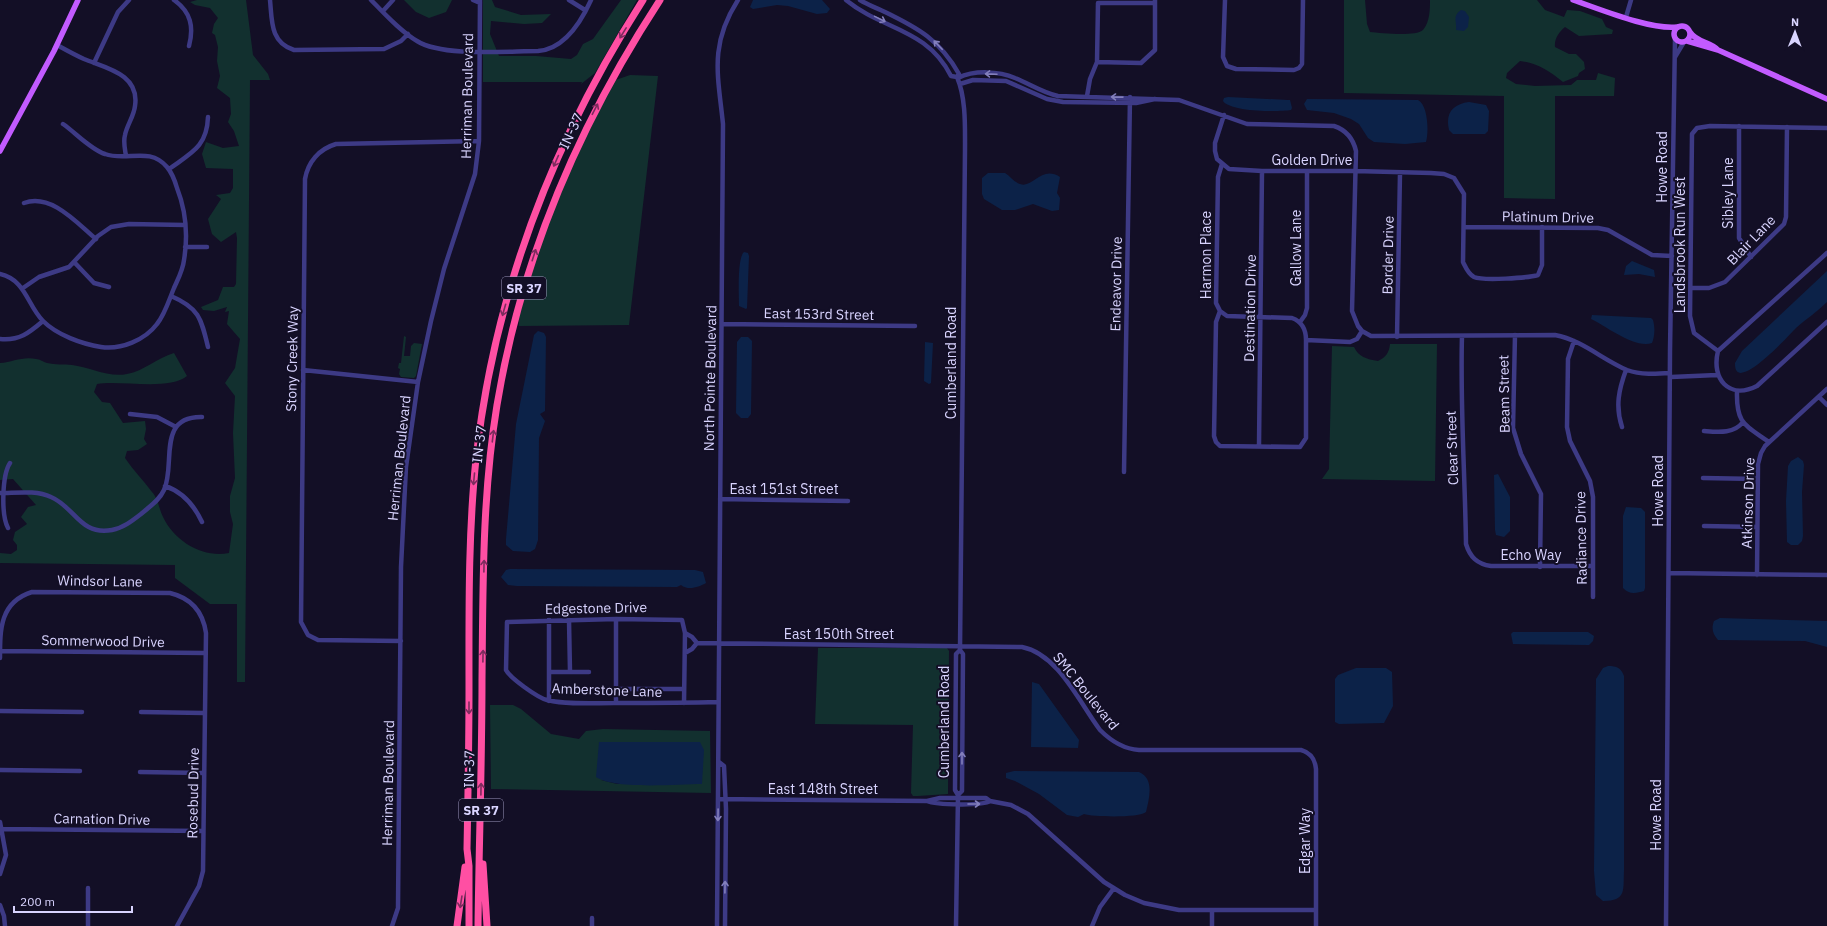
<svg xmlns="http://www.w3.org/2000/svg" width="1827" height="926" viewBox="0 0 1827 926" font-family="'IBM Plex Sans',sans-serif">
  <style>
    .green { fill: #12302f; fill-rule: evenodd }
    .water { fill: #0c2248 }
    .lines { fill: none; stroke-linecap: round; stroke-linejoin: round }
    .minor { stroke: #3d3a85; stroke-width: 4.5 }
    .major { stroke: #c25bff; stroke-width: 5.5 }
    .highway { stroke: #ff4fa3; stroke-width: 7 }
    .oneway { stroke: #837fbc }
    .oneway2 { stroke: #7d2c5e }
    .labels { text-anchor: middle; stroke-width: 4; stroke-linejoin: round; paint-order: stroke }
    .shield { fill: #130f26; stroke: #9e99be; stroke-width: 1 }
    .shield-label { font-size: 13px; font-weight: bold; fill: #d9d4ff }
    .street-label { font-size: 14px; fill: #d9d4ff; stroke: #130f26 }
  </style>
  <rect width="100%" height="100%" fill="#130f26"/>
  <!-- green -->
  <path class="green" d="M197 0H246L253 55 268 74 270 80H250L245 682H237V604H210L175 578V565L0 563V553L11 554 17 550V545L13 540 15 532 27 524 21 517 28 507 36 505 13 479 0 480V363C13 362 23 356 36 359 40 359 43 362 47 363 55 365 64 364 72 365 89 367 109 378 127 374 144 371 157 358 174 353L187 376C169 391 121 380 97 384L94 392 102 402 110 403 123 423 145 421 146 429 144 439 147 444 138 450 127 451 125 458C133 470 143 480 152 492 158 498 159 509 163 517 175 542 203 558 229 553L233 524 230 512V496L235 478 233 433 235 396 225 383 235 368 240 339 227 324 229 311 225 312 227 307 214 311 203 310 201 307 218 300 223 287H234L236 284 237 238 236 232 221 242 212 234 208 219 221 199 216 195 230 193 233 188V169L206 168 202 154 206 142 223 148 239 146 234 131 228 122 231 114 230 98 217 88 220 76 217 61 218 47 215 35 212 33 214 24 218 18 210 8 195 5 190 2Z
    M404 0H452L446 12 429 18 416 12Z
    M483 0H492L495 7 521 15 551 14 542 23 524 24 491 21 490 34 499 56H536L571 59 577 55 583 44 593 39 621 0H637L595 73 581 84 582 82H483Z
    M1344 0H1365L1367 24 1370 32C1381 33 1415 37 1423 30 1430 22 1430 9 1430 0H1537L1545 10 1564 17 1567 10 1580 11 1602 19 1606 27 1613 30 1612 34 1579 36 1565 27C1559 32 1554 39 1555 47L1569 54H1576L1584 62 1585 69 1579 73 1578 76 1563 82C1549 71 1538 63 1520 61L1507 73 1506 78 1516 84 1535 86 1571 85 1577 80H1596L1598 73 1615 78 1614 96H1555V199L1504 198V96L1344 93Z
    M630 75 658 76 629 325 519 326 518 309 559 189 610 82Z
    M404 336 406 337 404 356H410L411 346 414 343 422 344 416 376 414 378 401 377 399 374 400 369 398 368 399 363H401Z
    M1390 344H1437L1435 481 1322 479 1329 469 1332 346 1354 347C1359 357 1366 359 1378 361 1386 357 1389 353 1390 344Z
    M818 648H947L949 651 948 794 918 796H913L911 793 913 725 815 724Z
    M490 705H513L521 709 551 734 579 739 586 731 603 729 710 731 711 793 491 789ZM601 780 702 784H617Z"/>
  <!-- water -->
  <path class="water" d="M753 0H822L830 9 827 13 817 14 788 6 777 5 753 9 750 7Z
    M1461 10 1465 11 1469 17 1468 27 1464 31 1456 30C1457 22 1452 16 1461 10Z
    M1228 97 1288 100H1290L1292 108 1291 110C1277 112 1231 112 1223 101L1224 98Z
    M1307 99 1418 100C1428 105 1429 132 1426 142L1405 144 1374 142 1368 138 1359 124 1351 119 1334 113 1307 110 1304 104Z
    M1469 102 1486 105 1489 111 1488 131 1485 134H1453L1449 130C1445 113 1453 104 1469 102Z
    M988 173H1005C1010 176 1014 182 1020 184 1033 189 1041 165 1060 177L1057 193 1060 198 1059 210 1052 211 1033 204 1015 210H1002L984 199 982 194V178Z
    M744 252 748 253 749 256 747 308 746 309 739 306C739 296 737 258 744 252Z
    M1632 261 1654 270 1655 277 1639 274 1624 275 1626 266Z
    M1827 271V302C1817 312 1806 319 1796 328 1791 333 1734 397 1735 363L1742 351Z
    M1592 315 1651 318 1653 320C1655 327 1655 336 1652 343 1635 349 1606 326 1591 319Z
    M538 331 544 333 546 337 545 411 540 414 545 421 539 438 538 540 535 549 530 552 513 551 506 545V539L516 424 534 335Z
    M741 337H748L752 341 751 414 748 418H741L736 413 737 342Z
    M925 342 933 343 931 383 929 384 924 381Z
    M1798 457 1803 461 1804 465 1802 492 1803 536 1802 541 1798 545H1791L1787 542 1786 501 1788 466 1791 461Z
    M1498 474 1510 497V531L1504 537 1496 535 1495 530 1494 475Z
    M1626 507 1641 508 1645 512V588L1644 591C1637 593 1629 595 1623 588V516Z
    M510 569 695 570 703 572 706 583C699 587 688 591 681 585L677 587 517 586 508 585 501 577 506 570Z
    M1720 618 1827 621V647L1805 641 1718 640C1713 634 1711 629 1714 621Z
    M1513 632H1588L1594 636 1593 641 1589 645 1513 644 1511 634Z
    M1608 666C1617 666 1621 668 1624 676V870C1623 890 1627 901 1603 901L1596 895 1594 871 1596 679 1603 668Z
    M1356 668H1386L1392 672 1393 706 1384 723 1339 724 1335 722V679L1338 675Z
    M1032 682 1039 684 1079 740 1078 748 1031 747Z
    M599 742H700L704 750 702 784C677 784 616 790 596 777Z
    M1014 771 1139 772C1155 779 1149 799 1146 812 1140 818 1093 817 1084 814L1078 817 1067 815 1039 794 1015 781 1006 778V773Z"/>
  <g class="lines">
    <!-- minor -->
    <path class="minor" d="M174 0C191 12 194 27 189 46
      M270 0C272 20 270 43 294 50L384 49 401 41 408 34
      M371 0C385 14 400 31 417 41 442 57 507 51 538 51 565 49 581 22 591 0
      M473 0 480 3
      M569 0 585 10
      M846 0C882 30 927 28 951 76L957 77
      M860 0C868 5 877 8 885 12 918 28 940 40 959 74L957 77C966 98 965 126 965 149L960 650 963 654 962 791 958 795
      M1225 0 1223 57 1227 66 1236 69 1294 70 1299 68 1302 64 1303 0
      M383 11 393 0
      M1626 17 1631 0
      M57 45C66 50 75 55 84 59 106 68 140 74 135 106 134 116 127 125 125 135 123 142 125 149 126 156
      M1675 57 1684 42
      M1097 62 1098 3H1155
      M94 63 118 12 129 0
      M958 78C974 70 999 71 1015 78 1030 84 1043 93 1058 96L1179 100 1247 124 1334 126C1346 130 1353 138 1356 151L1352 311 1358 326 1362 331 1371 336 1555 335C1582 340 1603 360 1627 370 1641 375 1656 374 1670 373
      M960 84 973 80 1006 81 1047 99 1063 102 1136 103 1155 99
      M1087 96 1090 79 1097 62 1141 63 1155 50V0
      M1224 115 1215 143V151L1217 159 1229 169 1262 171H1355L1431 173 1444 174 1454 178 1464 194 1463 262C1466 268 1468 274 1474 277 1483 281 1528 278 1538 275L1542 265V227
      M1739 126V238L1751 257
      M169 169C191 153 207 147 208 117
      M24 203C51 193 77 223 96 239
      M1465 227 1598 228 1608 230 1652 255 1672 256
      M185 247H207
      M1827 253 1718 351C1711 379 1729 400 1757 386L1827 322
      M75 263 94 283 109 287
      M0 274C26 280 27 305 43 321 57 335 82 344 101 347 121 350 145 340 157 324 165 314 169 300 174 288 178 279 183 270 184 260 188 236 186 211 177 188 175 181 172 173 167 167 149 146 127 162 105 154 90 149 76 133 63 124
      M23 288 39 277 69 267 98 236 111 227 129 224 185 225
      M1691 288H1709L1725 282 1784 224 1786 217 1787 127
      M171 296C199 308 201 318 208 347
      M1220 311 1216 322 1214 436 1216 442 1220 446 1300 447 1306 438V340C1306 330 1303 322 1292 318L1227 316 1220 311 1216 303 1218 177 1222 164
      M1300 322 1305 315 1307 308V171
      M722 324 915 326
      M1515 335 1513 428 1521 454 1541 494 1540 567
      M1462 336C1460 406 1465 474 1466 544 1470 557 1477 564 1491 566H1593
      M1397 337 1400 173
      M0 339C19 341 29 333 43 321
      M1306 340 1350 342 1357 339 1362 331
      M1574 341 1568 359 1567 427 1570 441 1590 481 1593 497V597
      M1718 351 1694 333 1690 316 1692 134 1697 128 1710 126 1827 128
      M303 370 418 382
      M1671 377 1717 375
      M1737 391C1736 424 1745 425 1769 442
      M1819 397 1827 405
      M130 414 157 417 176 427
      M1622 427C1615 406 1619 389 1626 370
      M1704 431C1718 432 1734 434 1743 422
      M1259 446 1262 171
      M1124 472 1130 97
      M1703 478 1758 479
      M165 486C183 492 194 505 202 522
      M0 493C16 493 36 490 51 497 75 507 80 536 112 530 123 528 132 521 141 514 149 507 159 501 164 490 176 465 156 416 202 417
      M720 499 848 501
      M1704 526 1757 527
      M8 528C1 515 2 475 10 463
      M1669 573 1827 575
      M1757 575 1758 464 1761 453 1765 446 1827 389
      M549 620V701
      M685 633 692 637 697 643 1022 647C1058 654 1079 702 1100 730 1111 741 1123 749 1139 750H1301C1311 753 1315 759 1316 769V926
      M401 641 318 640 308 635 301 622 305 179C308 162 319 149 336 144L479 141
      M0 651 205 653
      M685 653 692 649 697 643
      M0 658C0 629 0 602 32 592L170 593C191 598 203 612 206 633L203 871 199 886 177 926
      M549 672H570L569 620
      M570 672H589
      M616 689H684
      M616 703V619
      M684 703 685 633 682 620 616 619 507 622 506 670C510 678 538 698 547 700 569 705 592 703 614 703 649 703 684 703 718 702
      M0 711 82 712
      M141 712 204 713
      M719 762 724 766 726 809 725 926
      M0 770 80 771
      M140 772 204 773
      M718 799 927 801C936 805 983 806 990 801
      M927 801 940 798H986L990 801 1011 805 1028 814 1104 882 1125 895 1144 903 1179 910H1316
      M0 822 6 855 0 874
      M2 829 203 831
      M0 905 4 916 5 926
      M88 926V888
      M392 926 398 908 401 567 406 467 418 382 431 321 444 269 475 174 479 141 480 0
      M592 926V918
      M717 926 723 124C718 75 709 45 738 0
      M956 926 958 795 955 790 956 654 960 650
      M1092 926 1100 907 1114 888
      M1212 926V910
      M1666 926 1670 351 1675 39"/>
    <!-- major -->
    <path class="major" d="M1573 0C1600 9 1650 30 1677 27
      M1674 34a8 8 0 1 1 16 0a8 8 0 1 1-16 0Z
      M1690 32C1697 43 1710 41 1718 50
      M1687 41 1718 50 1827 99
      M0 151 54 51 78 0"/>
    <!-- highway -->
    <path class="highway" d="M483 864 487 926
      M457 926 465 867
      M469 926V866L467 849C468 796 469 743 469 689 469 613 468 535 476 459 494 294 554 139 643 0
      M478 926C479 844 482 762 482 680 483 588 482 496 497 405 521 259 579 124 660 0"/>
  </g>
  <!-- one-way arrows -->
  <defs><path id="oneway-shaft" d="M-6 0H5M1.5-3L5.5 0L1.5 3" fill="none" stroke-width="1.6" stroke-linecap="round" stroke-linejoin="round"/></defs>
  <g class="oneway">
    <use href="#oneway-shaft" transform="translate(880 19) rotate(26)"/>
    <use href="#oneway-shaft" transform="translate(938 45) rotate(-134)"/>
    <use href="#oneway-shaft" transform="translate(991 74) rotate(-178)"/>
    <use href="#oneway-shaft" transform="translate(1117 97) rotate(-179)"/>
    <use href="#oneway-shaft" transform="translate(962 758) rotate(-90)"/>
    <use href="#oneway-shaft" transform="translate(974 804)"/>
    <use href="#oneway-shaft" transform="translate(718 815) rotate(91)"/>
    <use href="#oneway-shaft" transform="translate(725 887) rotate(-89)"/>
  </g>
  <g class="oneway2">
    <use href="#oneway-shaft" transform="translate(623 33) rotate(122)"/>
    <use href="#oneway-shaft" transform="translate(595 109) rotate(-63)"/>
    <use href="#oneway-shaft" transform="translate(556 161) rotate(114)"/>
    <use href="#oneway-shaft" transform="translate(534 255) rotate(-72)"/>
    <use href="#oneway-shaft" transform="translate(504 310) rotate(106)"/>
    <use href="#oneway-shaft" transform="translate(493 436) rotate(-83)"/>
    <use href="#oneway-shaft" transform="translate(474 479) rotate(95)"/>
    <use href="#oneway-shaft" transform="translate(484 566) rotate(-89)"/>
    <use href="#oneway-shaft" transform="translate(483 656) rotate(-89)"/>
    <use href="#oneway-shaft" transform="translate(469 708) rotate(90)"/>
    <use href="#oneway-shaft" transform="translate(481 789) rotate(-89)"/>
    <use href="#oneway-shaft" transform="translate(461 902) rotate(99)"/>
  </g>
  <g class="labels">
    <!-- shield labels -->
    <g class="shield">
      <rect x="502" y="277" width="44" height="22" rx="3"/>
      <rect x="459" y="799" width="44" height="22" rx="3"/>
    </g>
    <g class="shield-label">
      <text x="524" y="293">SR 37</text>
      <text x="481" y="815">SR 37</text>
    </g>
    <!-- street labels -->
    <g class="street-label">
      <text transform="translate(467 96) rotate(-89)" y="5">Herriman Boulevard</text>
      <text transform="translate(571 131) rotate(-65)" y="5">IN-37</text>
      <text x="1312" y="165">Golden Drive</text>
      <text transform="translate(1662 167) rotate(-90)" y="5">Howe Road</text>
      <text transform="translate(1728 193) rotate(-90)" y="5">Sibley Lane</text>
      <text transform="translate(1548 217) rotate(1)" y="5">Platinum Drive</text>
      <text transform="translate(1751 240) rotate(-46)" y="5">Blair Lane</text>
      <text transform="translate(1680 245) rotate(-90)" y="5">Landsbrook Run West</text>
      <text transform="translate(1296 248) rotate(-90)" y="5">Gallow Lane</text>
      <text transform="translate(1206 255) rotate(-90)" y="5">Harmon Place</text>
      <text transform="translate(1388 255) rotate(-89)" y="5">Border Drive</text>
      <text transform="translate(1116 284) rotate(-89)" y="5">Endeavor Drive</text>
      <text transform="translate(1250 308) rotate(-89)" y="5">Destination Drive</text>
      <text transform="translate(819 314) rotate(1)" y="5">East 153rd Street</text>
      <text transform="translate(292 359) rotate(-89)" y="5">Stony Creek Way</text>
      <text transform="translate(951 363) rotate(-90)" y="5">Cumberland Road</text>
      <text transform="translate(710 378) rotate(-89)" y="5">North Pointe Boulevard</text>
      <text transform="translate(1504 394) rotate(-91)" y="5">Beam Street</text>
      <text transform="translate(479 444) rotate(-83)" y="5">IN-37</text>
      <text transform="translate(1452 448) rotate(-92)" y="5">Clear Street</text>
      <text transform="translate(399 458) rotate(-84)" y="5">Herriman Boulevard</text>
      <text x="784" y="494">East 151st Street</text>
      <text transform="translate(1658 491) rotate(-90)" y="5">Howe Road</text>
      <text transform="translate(1748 503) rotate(-88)" y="5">Atkinson Drive</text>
      <text transform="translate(1581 538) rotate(-91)" y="5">Radiance Drive</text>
      <text x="1531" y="560">Echo Way</text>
      <text transform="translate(100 581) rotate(1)" y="5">Windsor Lane</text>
      <text transform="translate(596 608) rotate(-1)" y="5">Edgestone Drive</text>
      <text x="839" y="639">East 150th Street</text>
      <text transform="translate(103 641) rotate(1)" y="5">Sommerwood Drive</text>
      <text transform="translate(607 690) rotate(2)" y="5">Amberstone Lane</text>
      <text transform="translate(1086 691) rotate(51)" y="5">SMC Boulevard</text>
      <text transform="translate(944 722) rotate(-90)" y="5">Cumberland Road</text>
      <text transform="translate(469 769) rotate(-89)" y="5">IN-37</text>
      <text transform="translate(388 783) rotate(-89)" y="5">Herriman Boulevard</text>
      <text x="823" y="794">East 148th Street</text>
      <text transform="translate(193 793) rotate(-89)" y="5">Rosebud Drive</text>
      <text transform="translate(1656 815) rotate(-90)" y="5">Howe Road</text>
      <text transform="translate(102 819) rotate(1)" y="5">Carnation Drive</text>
      <text transform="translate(1305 841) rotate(-90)" y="5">Edgar Way</text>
    </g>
  </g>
  <!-- north arrow -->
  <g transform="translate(1795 32) rotate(1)" stroke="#130f26" stroke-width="3" paint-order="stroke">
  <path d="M0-3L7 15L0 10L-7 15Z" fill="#d9d4ff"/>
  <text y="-6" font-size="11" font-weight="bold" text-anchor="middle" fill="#d9d4ff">N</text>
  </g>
  <!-- scale -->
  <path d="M14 906v6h118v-6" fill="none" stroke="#d9d4ff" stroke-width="2"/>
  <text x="20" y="906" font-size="12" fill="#d9d4ff" stroke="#130f26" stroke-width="3" paint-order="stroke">200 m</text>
</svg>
